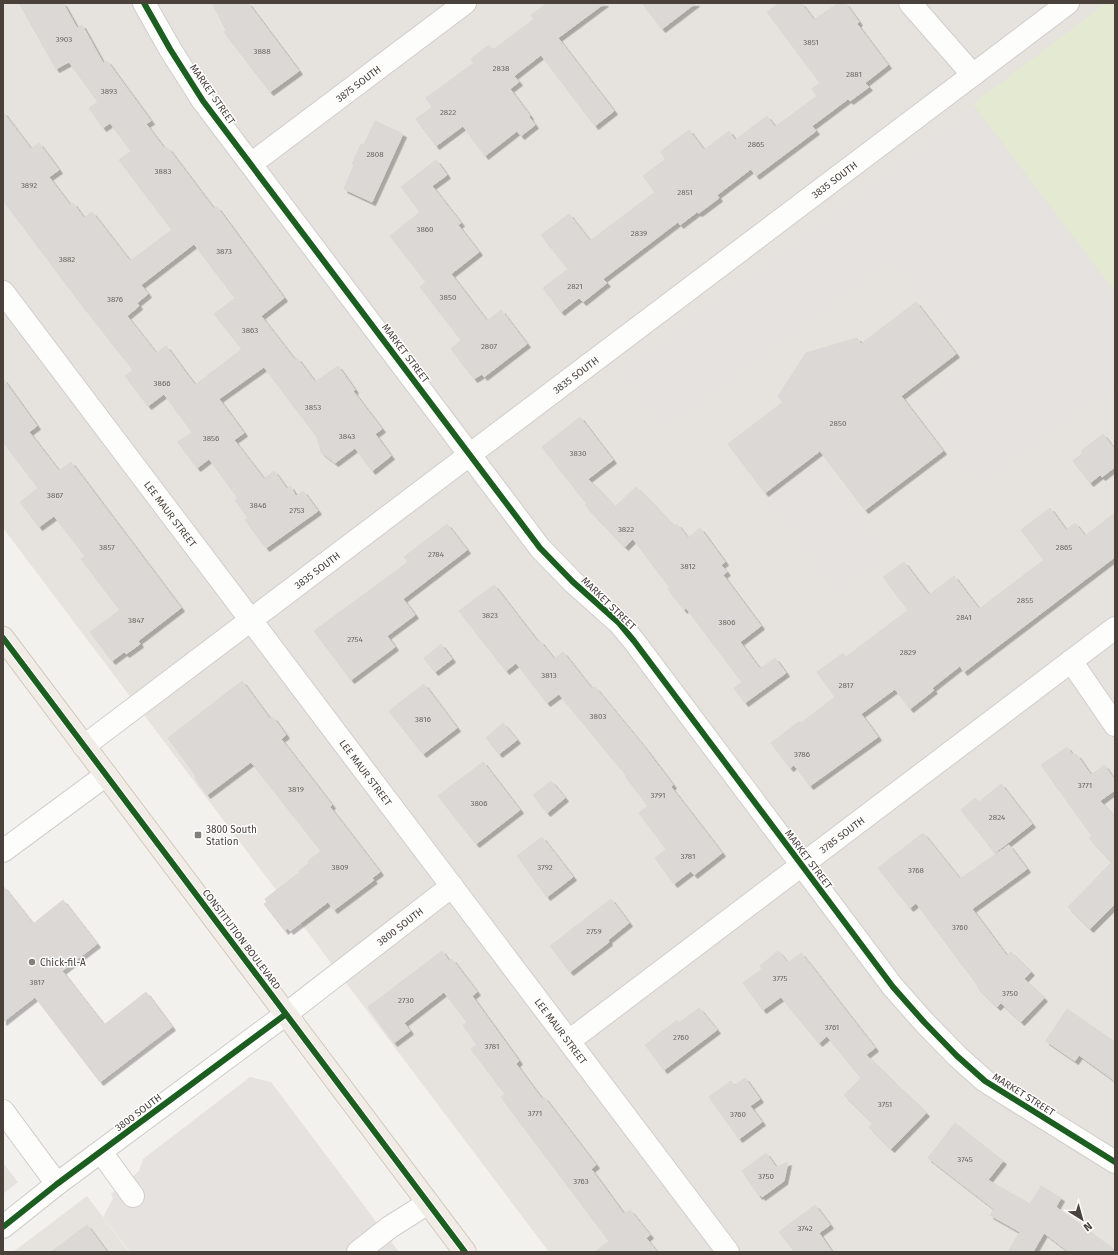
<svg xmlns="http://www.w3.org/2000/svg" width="1118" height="1255" viewBox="0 0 1118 1255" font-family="'Fira Sans',sans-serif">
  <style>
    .residential { fill: #e6e2dd }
    .green { fill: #e4ead1 }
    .parking { fill: #e5e2df }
    .building { fill: #dbd8d5; stroke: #dbd8d4; fill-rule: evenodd; filter: url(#shadow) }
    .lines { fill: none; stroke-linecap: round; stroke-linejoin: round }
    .minor-casing { stroke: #d1cecc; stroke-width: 24 }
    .major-casing { stroke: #d4c9bd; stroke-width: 24 }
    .minor { stroke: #fdfdfc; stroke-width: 22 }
    .major { stroke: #f1ede6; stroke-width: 22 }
    .cycleway-casing { stroke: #fff; stroke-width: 8 }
    .cycleway { stroke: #1b5e20; stroke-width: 6 }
    .poi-dot { fill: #847f79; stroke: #fff; stroke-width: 1.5 }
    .labels { text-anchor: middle; stroke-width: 3; stroke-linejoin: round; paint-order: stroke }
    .number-label { font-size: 8px; fill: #6f6862 }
    .street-label { font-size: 10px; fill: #49413a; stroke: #fff }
    .poi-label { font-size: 10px; fill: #49413a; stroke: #fff; text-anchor: start }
  </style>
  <defs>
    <filter id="shadow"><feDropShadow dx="3.5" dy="3.5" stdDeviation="0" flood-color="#0004"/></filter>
  </defs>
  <rect width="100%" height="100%" fill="#f3f1ee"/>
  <!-- residential -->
  <path class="residential" d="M3 3H1115V1252H549L3 528Z
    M3 1163 18 1182 3 1194Z
    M87 1196 129 1252H13Z"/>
  <!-- green -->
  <path class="green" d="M1106 3H1115V291L973 104Z"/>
  <!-- parking -->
  <path class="parking" d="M973 107 1115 297V387L977 490 913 404 969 363 893 262 665 432 619 371Z
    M819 457 892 555 838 595 765 498Z
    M250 1077 271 1082 399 1252H130L103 1217 113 1198 111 1194 139 1171 143 1159Z"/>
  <!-- building -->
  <path class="building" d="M19 3H63L77 28 82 25 103 63 107 61 151 121 146 124 164 148H168L214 209 217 207 284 298 261 316 295 360 297 358 315 382 338 366 355 390 353 391 382 429 375 434 391 456 372 471 355 448 335 463 321 452 317 437 264 367 219 399 244 433 234 440 264 479 274 471 287 489 290 486 296 496 303 491 318 511 266 548 245 520 248 518 235 500 238 498 209 459 197 468 178 442 192 432 164 394 148 406 125 376 133 370 81 304 3 200V112L31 149 39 143 59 170 49 177 70 205 73 203 84 218 92 212 130 261 172 230 119 160 131 151 110 123 103 128 89 108 98 102 69 62 56 69ZM194 244 235 298 214 314 242 349 195 385 166 346 156 353 127 316 139 306 137 303 148 294 141 285Z
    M212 3H248L299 71 270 92 224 32 226 30Z
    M547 3H605L558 38 614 111 595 126 541 55 514 76 519 82 510 89 530 116 529 117 535 125 521 136 517 131 485 156 463 126 436 146 416 119 432 107 426 98 474 63 471 59 489 45 493 50 534 19 531 15Z
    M642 3H696L662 29Z
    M779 3H801L814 20 838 3H845L859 22 857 24 888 65 865 83 869 87 850 101 848 99 812 126 816 131 756 176 751 169 717 195 719 198 699 213 697 212 680 225 678 222 603 279 607 283 583 302 579 298 561 312 543 288 568 269 541 235 569 214 590 241 655 192 643 176 666 159 660 152 689 130 704 150 729 131 735 140 767 116 775 127 817 96 812 89 820 83 767 12Z
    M375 121 403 134 372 202 344 189 354 165 352 164 361 144 364 145Z
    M436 160 447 175 432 186 461 223 458 225 479 252 451 274 487 321 501 310 527 344 484 377 482 374 474 379 451 349 461 340 420 287 426 282 390 236 420 212 401 187Z
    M916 302 956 354 901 396 943 451 865 510 820 451 765 493 728 444 783 402 778 396 806 353 857 338 861 344Z
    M3 379 37 426 29 432 59 471 71 462 181 608 138 641 140 644 126 654 124 652 112 661 90 632 120 610 81 559 85 556 54 516 39 527 20 502 38 488 3 442Z
    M580 417 613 460 588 479 615 507 636 487 674 526 677 524 688 538 700 528 725 562 721 565 727 572 723 575 761 626 740 642 760 669 775 658 786 673 745 703 734 688 742 682 686 608 684 610 668 589 670 588 633 539 625 547 585 505 587 504 542 447Z
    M1103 434 1115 450V467L1102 477 1100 475 1090 483 1073 461 1083 453 1081 451Z
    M1050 508 1066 530 1075 523 1085 536 1115 513V557L964 672 960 666 932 688 934 690 910 709 895 689 861 714 878 737 810 786 794 765 790 768 771 743 800 721 801 723 835 697 817 672 843 653 846 657 908 610 883 577 904 562 929 595 954 576 979 609 1044 560 1021 530Z
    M447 524 467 550 403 599 415 615 387 636 395 647 351 680 314 631 408 562 404 557Z
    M494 585 538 642 540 641 554 659 563 652 592 689 595 687 645 748 673 785 671 787 722 853 694 875 691 871 674 884 655 858 666 849 639 813 648 806 625 776 626 775 559 694 547 703 516 663 506 671 459 611Z
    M441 644 452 659 435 672 424 658Z
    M242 681 270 719 273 717 286 735 281 739 332 805 330 807 380 872 372 878 374 880 334 910 328 902 290 931 288 928 285 931 264 904 267 902 265 899 300 872 299 871 309 863 308 861 321 851 251 762 207 795 195 778 196 776 168 738Z
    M424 684 457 728 423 754 389 711Z
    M503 723 517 740 499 754 486 738Z
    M1067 747 1072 754 1077 755 1091 775 1104 765 1115 780V790L1100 801 1115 817V904L1090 929 1068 907 1112 862 1089 838 1092 836 1041 765Z
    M483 762 520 810 476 844 438 796Z
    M551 781 565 798 547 813 533 795Z
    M1001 784 1032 824 995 853 961 810 975 798 979 802Z
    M923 833 960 879 1009 845 1027 869 972 909 1007 956 1011 952 1031 972 1024 979 1044 998 1021 1022 1001 1003 997 1007 977 987 978 986 916 903 910 908 878 868Z
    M542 837 573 877 547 897 517 856Z
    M3 886 33 924 63 900 97 944 62 971 104 1025 146 992 172 1027 100 1082 35 997 3 1022Z
    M611 899 629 923 608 940 609 942 570 972 550 946Z
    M442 951 449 961 452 959 477 992 472 996 519 1061 516 1064 542 1099 544 1097 596 1165 591 1169 624 1214 630 1210 650 1235 646 1238 657 1252H595L609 1241 501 1097 505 1094 471 1049 477 1045 463 1025 467 1022 444 992 404 1023 410 1031 394 1043 368 1007Z
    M778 951 788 963 801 953 875 1048 866 1055 926 1113 891 1149 869 1127 873 1123 844 1095 861 1078 827 1036 819 1043 781 997 763 1010 743 983 762 969 760 966Z
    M699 1008 717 1030 664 1070 645 1045 677 1020 679 1023Z
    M1067 1009 1115 1042V1081L1079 1055 1075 1061 1046 1041Z
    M745 1078 760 1099 750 1106 762 1122 739 1139 709 1097 731 1081 734 1086Z
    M955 1123 1003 1161 988 1180 1030 1204 1041 1186 1061 1198 1056 1207 1115 1250V1252H1069L1044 1233 1033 1252H1008L1020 1232 990 1215 994 1209 928 1158Z
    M766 1153 776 1167 788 1162 784 1181 762 1197 761 1195 759 1196 742 1171Z
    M815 1205 830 1225 819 1233 832 1252H795L779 1232Z
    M87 1225 107 1252H51Z"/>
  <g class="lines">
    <defs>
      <g id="minor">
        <path d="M144 3 170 49 203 101 540 548 573 582 619 623 634 641 893 987 924 1022 957 1056 985 1081 1115 1162"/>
        <path d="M910 3 973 75"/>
        <path id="s1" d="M251 164 465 3"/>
        <path id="s2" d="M3 292 728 1252"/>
        <path d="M1071 661 1115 725"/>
        <path id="s3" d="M84 746 1068 3"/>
        <path d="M3 851 106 775"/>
        <path id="s4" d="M569 1041 1115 628"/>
        <path d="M3 1111 57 1184"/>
        <path d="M101 1152 133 1196"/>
        <path id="s5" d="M3 1227 57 1184 286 1014 452 886"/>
        <path d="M358 1252 390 1227 428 1203"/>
      </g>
      <path id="major" d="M3 638 465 1252"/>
    </defs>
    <!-- minor casing -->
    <use href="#minor" class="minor-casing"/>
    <!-- major casing -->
    <use href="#major" class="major-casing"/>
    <!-- minor -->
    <use href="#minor" class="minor"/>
    <!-- major -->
    <use href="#major" class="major"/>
    <defs>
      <path id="cycleway" d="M144 3 170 49 203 101 540 548 573 582 619 623 634 641 893 987 924 1022 957 1056 985 1081 1115 1162
        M3 638 465 1252
        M3 1227 57 1184 286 1014"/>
    </defs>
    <!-- cycleway casing -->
    <use href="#cycleway" class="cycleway-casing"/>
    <!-- cycleway -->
    <use href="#cycleway" class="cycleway"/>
  </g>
  <!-- markers -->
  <g class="poi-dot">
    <rect x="194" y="831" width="8" height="8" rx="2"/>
    <circle cx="32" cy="962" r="4"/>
  </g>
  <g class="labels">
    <!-- number labels -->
    <g class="number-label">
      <text x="64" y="42">3903</text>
      <text x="811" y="45">3851</text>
      <text x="262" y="54">3888</text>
      <text x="501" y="71">2838</text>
      <text x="854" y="77">2881</text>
      <text x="109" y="94">3893</text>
      <text x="448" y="115">2822</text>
      <text x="756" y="147">2865</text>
      <text x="375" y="157">2808</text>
      <text x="163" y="174">3883</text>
      <text x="29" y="188">3892</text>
      <text x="685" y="195">2851</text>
      <text x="425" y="232">3860</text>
      <text x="639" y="236">2839</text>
      <text x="224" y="254">3873</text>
      <text x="67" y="262">3882</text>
      <text x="575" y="289">2821</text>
      <text x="448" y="300">3850</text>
      <text x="115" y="302">3876</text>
      <text x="250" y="333">3863</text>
      <text x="489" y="349">2807</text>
      <text x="162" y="386">3866</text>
      <text x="313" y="410">3853</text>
      <text x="838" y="426">2850</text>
      <text x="347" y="439">3843</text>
      <text x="211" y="441">3856</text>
      <text x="578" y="456">3830</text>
      <text x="55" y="498">3867</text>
      <text x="258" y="508">3846</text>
      <text x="297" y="513">2753</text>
      <text x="626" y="532">3822</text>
      <text x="107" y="550">3857</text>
      <text x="1064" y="550">2865</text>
      <text x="436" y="557">2784</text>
      <text x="688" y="569">3812</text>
      <text x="1025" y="603">2855</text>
      <text x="490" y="618">3823</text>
      <text x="964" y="620">2841</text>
      <text x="136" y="623">3847</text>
      <text x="727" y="625">3806</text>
      <text x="355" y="642">2754</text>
      <text x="908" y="655">2829</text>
      <text x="549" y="678">3813</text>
      <text x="846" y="688">2817</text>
      <text x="598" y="719">3803</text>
      <text x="423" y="722">3816</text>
      <text x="802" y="757">3786</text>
      <text x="1085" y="788">3771</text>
      <text x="296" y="792">3819</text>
      <text x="658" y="798">3791</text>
      <text x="479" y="806">3806</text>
      <text x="997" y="820">2824</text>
      <text x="688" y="859">3781</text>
      <text x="340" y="870">3809</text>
      <text x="545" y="870">3792</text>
      <text x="916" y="873">3768</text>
      <text x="960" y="930">3760</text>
      <text x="594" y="934">2759</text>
      <text x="780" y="981">3775</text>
      <text x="37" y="985">3817</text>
      <text x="1010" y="996">3750</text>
      <text x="406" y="1003">2730</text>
      <text x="832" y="1030">3761</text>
      <text x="681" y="1040">2760</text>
      <text x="492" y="1049">3781</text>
      <text x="885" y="1107">3751</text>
      <text x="535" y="1116">3771</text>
      <text x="738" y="1117">3760</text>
      <text x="965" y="1162">3745</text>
      <text x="766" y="1179">3750</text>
      <text x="581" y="1184">3763</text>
      <text x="805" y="1231">3742</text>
    </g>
    <!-- street labels -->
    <g class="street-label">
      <text dy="4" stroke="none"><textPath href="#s1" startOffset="134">3875 SOUTH</textPath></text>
      <text transform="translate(213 94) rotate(55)" y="4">MARKET STREET</text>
      <text dy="4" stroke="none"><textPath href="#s3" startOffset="940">3835 SOUTH</textPath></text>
      <text transform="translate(406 353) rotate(53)" y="4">MARKET STREET</text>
      <text dy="4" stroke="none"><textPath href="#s3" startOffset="616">3835 SOUTH</textPath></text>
      <text dy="4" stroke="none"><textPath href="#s2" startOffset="278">LEE MAUR STREET</textPath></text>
      <text dy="4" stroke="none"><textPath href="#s3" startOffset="292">3835 SOUTH</textPath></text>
      <text transform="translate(609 603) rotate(44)" y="4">MARKET STREET</text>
      <text dy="4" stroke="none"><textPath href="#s2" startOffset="602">LEE MAUR STREET</textPath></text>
      <text dy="4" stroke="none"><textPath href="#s4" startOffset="342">3785 SOUTH</textPath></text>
      <text transform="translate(809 859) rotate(53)" y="4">MARKET STREET</text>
      <text dy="4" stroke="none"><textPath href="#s5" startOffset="498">3800 SOUTH</textPath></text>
      <text transform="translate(242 939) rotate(53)" y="4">CONSTITUTION BOULEVARD</text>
      <text dy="4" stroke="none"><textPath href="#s2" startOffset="926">LEE MAUR STREET</textPath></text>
      <text transform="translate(1024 1094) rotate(32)" y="4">MARKET STREET</text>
      <text transform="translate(138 1112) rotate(-37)" y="4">3800 SOUTH</text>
    </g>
    <!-- poi labels -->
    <g class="poi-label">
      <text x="206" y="833">3800 South<tspan x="206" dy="12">Station</tspan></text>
      <text x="40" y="966">Chick-fil-A</text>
    </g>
  </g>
  <!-- border -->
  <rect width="1118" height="1255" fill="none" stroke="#49413a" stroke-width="8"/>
  <!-- north arrow -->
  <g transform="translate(1082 1219) rotate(143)" stroke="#ffffff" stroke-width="3" paint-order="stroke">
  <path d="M0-3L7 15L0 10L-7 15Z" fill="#49413a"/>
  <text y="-6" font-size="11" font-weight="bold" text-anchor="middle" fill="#49413a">N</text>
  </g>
</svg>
